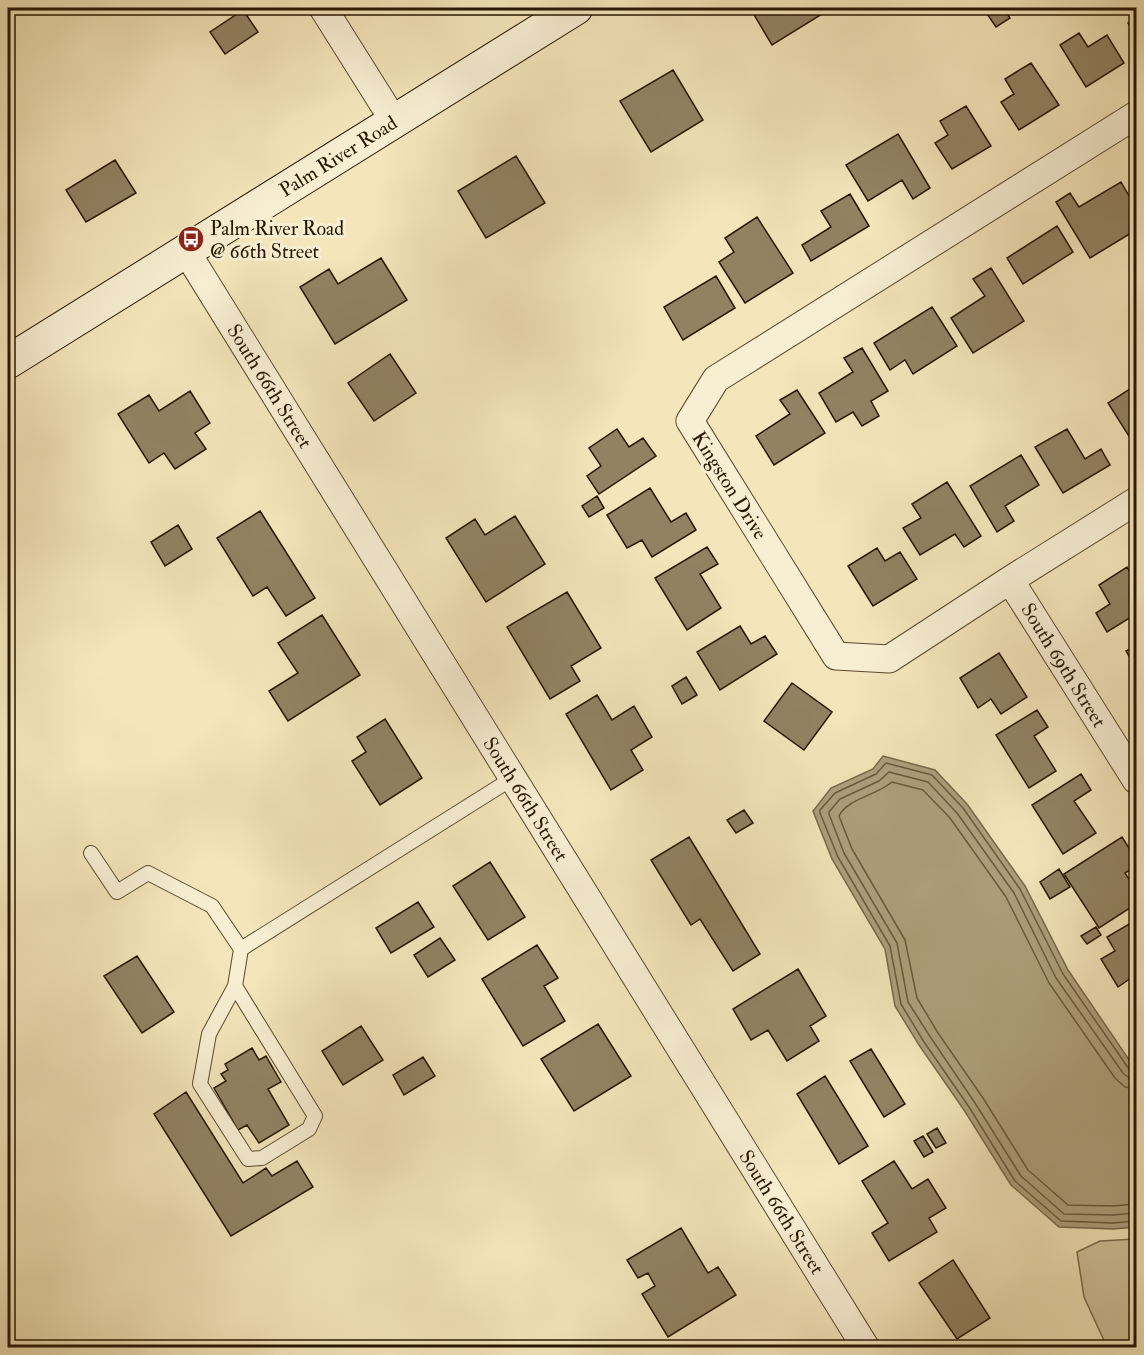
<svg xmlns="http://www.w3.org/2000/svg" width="1144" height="1355" viewBox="0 0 1144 1355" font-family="'IM FELL Double Pica',serif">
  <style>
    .green { fill: #d1c29b; stroke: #7c6c4e; stroke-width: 1.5 }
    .water { fill: #ae9f7b; stroke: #78694b; stroke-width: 1.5 }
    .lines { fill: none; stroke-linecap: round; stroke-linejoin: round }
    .shore { stroke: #6a5b3e; stroke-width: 1.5 }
    .building { fill: #928262; stroke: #271702; stroke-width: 1.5 }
    .lane-casing { stroke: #5a4a30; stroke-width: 16 }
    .street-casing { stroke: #5a4a30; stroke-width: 29 }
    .secondary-casing { stroke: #271702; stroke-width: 35 }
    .lane { stroke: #f8eed2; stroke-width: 14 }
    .street { stroke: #f8eed2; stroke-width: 27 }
    .secondary { stroke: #f8eed2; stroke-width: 33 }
    .labels { text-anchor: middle; stroke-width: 6; stroke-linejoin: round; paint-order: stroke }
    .street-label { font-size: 20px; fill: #271702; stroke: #f8eed2 }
    .poi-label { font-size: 20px; fill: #271702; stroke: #f8eed2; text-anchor: start }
  </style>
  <rect width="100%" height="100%" fill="#f4e5ba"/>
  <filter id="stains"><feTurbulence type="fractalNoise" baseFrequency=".00333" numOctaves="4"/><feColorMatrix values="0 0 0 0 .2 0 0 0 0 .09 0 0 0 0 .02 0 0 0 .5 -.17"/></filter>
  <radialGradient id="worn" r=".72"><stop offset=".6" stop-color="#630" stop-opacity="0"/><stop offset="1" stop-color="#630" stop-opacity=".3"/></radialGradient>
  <!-- green -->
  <path class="green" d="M1136 1239V1347H1107L1084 1297 1077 1252 1100 1241Z"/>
  <!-- water -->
  <path class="water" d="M883 756 935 770 967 804 1025 886 1068 970 1136 1070V1227L1113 1229 1059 1227 1011 1185 964 1110 919 1045 895 1006 885 949 832 859 813 811 831 788 873 769Z"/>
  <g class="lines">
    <!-- shore -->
    <path class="shore" d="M1136 1072H1133L1129 1069 1063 974 1020 889 963 808 932 775 886 763 876 774 835 793 820 810V813L838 857 890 946 901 1004 924 1042 969 1107 1015 1181 1061 1221 1113 1223 1136 1221
      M1136 1080 1129 1078 1123 1073 1056 978 1014 893 957 813 928 782 889 772 879 781 840 799 829 812V814L844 853 897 943 908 1002 931 1038 975 1103 1021 1176 1064 1214 1113 1215 1136 1213
      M1136 1089 1125 1087 1115 1078 1049 983 1006 897 950 818 923 790 892 782C877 795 847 799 839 816L852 849 905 940 917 998 938 1033 983 1098 1028 1170 1068 1205 1112 1206 1136 1204"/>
  </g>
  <!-- building -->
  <path class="building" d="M750 8H818L822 14 772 45Z
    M983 8H1003L1010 18 996 27Z
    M243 10 258 32 225 54 210 32Z
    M1136 19V37L1128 23Z
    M1079 33 1088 47 1107 35 1124 63 1086 87 1060 45Z
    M1031 63 1059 105 1019 130 1001 102 1014 94 1005 79Z
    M673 70 703 120 651 152 620 101Z
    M966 106 991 146 952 169 935 143 948 135 940 121Z
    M898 134 930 188 913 199 902 180 868 201 846 165Z
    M516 156 545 203 486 238 458 191Z
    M115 160 136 193 86 222 66 190Z
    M1121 182 1136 208V230L1090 258 1056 202 1070 193 1079 207Z
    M850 194 869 226 811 261 802 245 831 227 821 211Z
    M757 217 793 273 745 303 719 262 734 252 725 238Z
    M1057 226 1073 252 1023 284 1007 258Z
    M381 258 407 300 335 344 300 287 329 269 338 284Z
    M991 268 1024 321 973 353 951 318 985 296 973 279Z
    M716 276 735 308 683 340 664 307Z
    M932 307 957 346 913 374 905 360 890 370 874 343Z
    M862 348 888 391 871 401 879 416 862 426 853 412 836 422 819 393 853 372 844 358Z
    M390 354 416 393 374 421 348 383Z
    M1136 385V438L1132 441 1108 403Z
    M797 390 825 433 774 465 756 436 790 414 780 400Z
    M190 391 210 423 195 433 206 449 175 469 164 453 149 463 118 414 149 395 159 411Z
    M617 429 629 447 643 438 656 456 599 494 587 476 601 466 589 448Z
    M1067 429 1085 459 1101 449 1110 465 1063 493 1035 447Z
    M1021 455 1039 485 1005 506 1014 521 997 532 970 486Z
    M947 482 981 536 964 547 955 534 920 555 903 528 921 518 912 504Z
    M650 488 671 522 686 513 696 530 652 557 642 540 627 548 607 515Z
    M597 496 604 508 589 517 582 506Z
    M260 511 315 598 286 616 267 587 253 596 217 538Z
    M515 516 545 564 486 602 446 538 475 519 485 535Z
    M178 525 192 549 165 566 151 542Z
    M707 547 718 564 700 574 721 608 687 630 655 578Z
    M877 548 885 561 900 552 917 579 873 606 848 566Z
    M1127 567 1136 583V614L1107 632 1096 613 1110 604 1099 585Z
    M567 592 601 648 571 666 580 681 550 699 507 627Z
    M322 615 360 675 288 721 269 691 298 673 278 643Z
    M740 626 751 644 765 636 777 654 720 690 697 652Z
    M1136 645V668L1126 651Z
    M999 653 1027 697 1001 714 991 699 978 708 960 678Z
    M686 677 697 695 682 704 672 686Z
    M792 683 832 712 804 750 764 721Z
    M597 695 612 720 634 706 652 737 631 750 643 770 611 790 566 714Z
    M1037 710 1048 727 1034 736 1056 771 1029 788 996 735Z
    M385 719 422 778 380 805 352 761 366 752 357 737Z
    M1081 774 1091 790 1074 801 1096 833 1063 854 1032 805Z
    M744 810 753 823 736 833 727 820Z
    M689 837 760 954 733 971 700 919 691 925 651 860Z
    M1122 837 1136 859V866L1125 873 1136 890V904L1099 928 1064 874Z
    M490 862 525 917 488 940 453 886Z
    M1059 869 1070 887 1050 899 1040 882Z
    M418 902 434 927 391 953 376 928Z
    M1136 920V986L1131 978 1118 987 1101 959 1115 951 1107 937Z
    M1096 927 1101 935 1087 944 1081 936Z
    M440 938 455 960 428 977 414 955Z
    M537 945 558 978 544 986 565 1021 523 1046 482 979Z
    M137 956 174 1012 142 1033 104 976Z
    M798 969 826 1016 810 1026 819 1041 787 1061 768 1030 751 1040 733 1009Z
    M598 1024 631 1076 574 1111 541 1059Z
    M361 1026 383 1060 343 1085 322 1051Z
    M252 1048 259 1060 266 1056 281 1082 268 1089 289 1125 259 1143 247 1125 238 1130 214 1088 226 1081 221 1074 228 1070 225 1064Z
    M871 1049 905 1104 884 1117 850 1061Z
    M423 1057 435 1076 404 1095 393 1075Z
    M825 1076 868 1146 839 1164 797 1094Z
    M186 1092 243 1183 266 1168 272 1176 297 1161 313 1187 231 1236 154 1114Z
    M937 1128 946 1143 936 1148 927 1134Z
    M923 1136 933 1152 924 1157 914 1141Z
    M894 1161 912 1189 928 1179 946 1208 929 1218 937 1232 889 1261 872 1233 888 1223 862 1181Z
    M681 1228 708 1273 718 1267 736 1295 668 1337 642 1294 655 1286 648 1273 638 1278 627 1260Z
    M953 1260 990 1318 957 1339 919 1283Z"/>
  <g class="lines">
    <defs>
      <path id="lane" d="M91 853 117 892 148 873 212 906 241 949
        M235 986 209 1034 200 1084 248 1159 262 1158 309 1129 315 1116 235 986 241 949 513 778"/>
      <path id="street" d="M323 8 394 121
        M1136 115 716 379 690 421 836 656 889 659 1010 580 1136 501
        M186 251 866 1348
        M1010 580 1136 780"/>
      <path id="secondary" d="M8 362 576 8"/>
    </defs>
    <!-- lane casing -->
    <use href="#lane" class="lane-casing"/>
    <!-- street casing -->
    <use href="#street" class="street-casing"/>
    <!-- secondary casing -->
    <use href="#secondary" class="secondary-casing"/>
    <!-- lane -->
    <use href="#lane" class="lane"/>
    <!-- street -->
    <use href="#street" class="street"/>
    <!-- secondary -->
    <use href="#secondary" class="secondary"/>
  </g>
  <!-- icons -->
  <defs>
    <symbol id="bus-disc" viewBox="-11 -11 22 22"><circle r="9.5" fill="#8f2418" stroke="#f8eed2"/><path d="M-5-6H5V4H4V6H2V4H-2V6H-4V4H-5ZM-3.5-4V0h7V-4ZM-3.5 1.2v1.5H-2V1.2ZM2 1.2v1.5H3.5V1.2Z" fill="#fff"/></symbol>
  </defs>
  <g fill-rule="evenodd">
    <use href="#bus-disc" x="176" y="224" width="30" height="30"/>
  </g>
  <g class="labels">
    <!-- street labels -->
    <g class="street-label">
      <text transform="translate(338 156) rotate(-32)" y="7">Palm River Road</text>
      <text transform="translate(270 386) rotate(58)" y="7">South 66th Street</text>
      <text transform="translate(730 485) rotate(58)" y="7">Kingston Drive</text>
      <text transform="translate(1064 665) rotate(58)" y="7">South 69th Street</text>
      <text transform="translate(526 799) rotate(58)" y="7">South 66th Street</text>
      <text transform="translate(782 1212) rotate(58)" y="7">South 66th Street</text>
    </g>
    <!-- poi labels -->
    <g class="poi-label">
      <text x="210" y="235">Palm River Road<tspan x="210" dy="23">@ 66th Street</tspan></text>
    </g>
  </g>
  <!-- margin -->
  <rect width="1144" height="1355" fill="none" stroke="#f4e5ba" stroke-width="30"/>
  <rect x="9" y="9" width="1126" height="1337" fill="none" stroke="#271702" stroke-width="3"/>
  <rect x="15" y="15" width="1114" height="1325" fill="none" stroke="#271702" stroke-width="1.5"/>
  <rect width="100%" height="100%" filter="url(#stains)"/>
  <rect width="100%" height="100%" fill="url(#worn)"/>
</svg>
